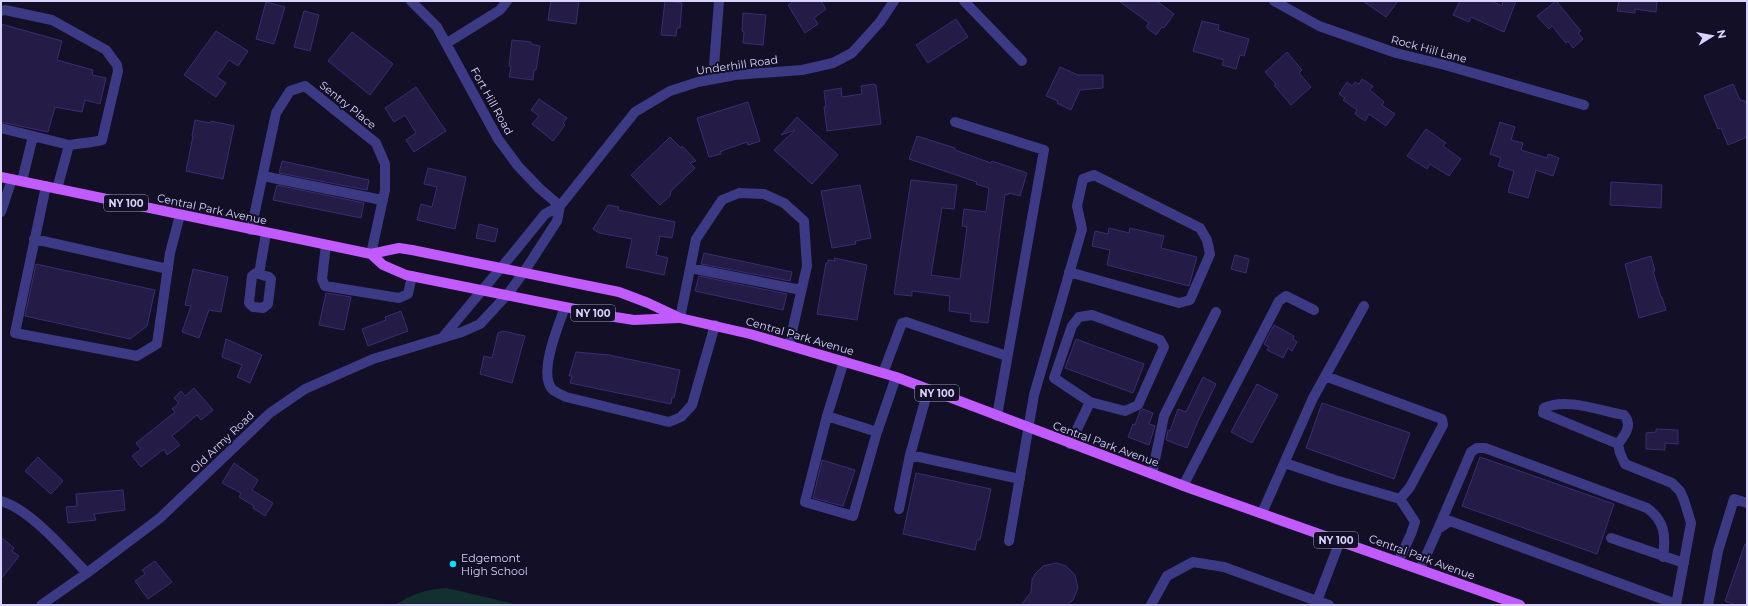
<svg xmlns="http://www.w3.org/2000/svg" width="1748" height="606" viewBox="0 0 1748 606" font-family="Montserrat,sans-serif">
  <style>
    .green { fill: #12302f }
    .building { fill: #241b47; stroke: #3b2d73 }
    .lines { fill: none; stroke-linecap: round; stroke-linejoin: round }
    .minor { stroke: #3d3a85; stroke-width: 10 }
    .major { stroke: #c25bff; stroke-width: 10 }
    .poi-dot { fill: #00e5ff; stroke: #130f26; stroke-width: 1.5 }
    .labels { text-anchor: middle; stroke-width: 4; stroke-linejoin: round; paint-order: stroke }
    .shield { fill: #130f26; stroke: #9e99be; stroke-width: 1 }
    .shield-label { font-size: 10px; font-weight: bold; fill: #d9d4ff }
    .street-label { font-size: 11px; fill: #d9d4ff; stroke: #130f26 }
    .poi-label { font-size: 11px; fill: #d9d4ff; stroke: #130f26; text-anchor: start }
  </style>
  <rect width="100%" height="100%" fill="#130f26"/>
  <!-- green -->
  <path class="green" d="M447 588 518 605H395C412 594 427 589 447 588Z"/>
  <!-- building -->
  <path class="building" d="M551 1H579L576 24 548 20Z
    M665 1 682 3 680 28H677L676 36 661 35Z
    M794 1H821L826 9 814 18 818 24 805 33 788 5Z
    M1119 1H1157L1174 14 1164 28 1162 27 1156 35 1146 27 1149 23Z
    M1363 1H1398L1386 17Z
    M1460 1H1491L1502 6 1503 1H1516L1504 32 1471 17 1469 22 1453 15Z
    M1556 1 1581 31 1578 33 1583 39 1573 48 1568 41 1566 43 1552 26 1549 29 1537 16Z
    M1619 1H1657L1656 12 1635 9V13L1617 11Z
    M266 2 285 7 274 44 256 39Z
    M304 11 319 15 310 51 294 47Z
    M743 13 766 15 763 45 743 43 744 32 742 31Z
    M956 19 968 37 928 63 916 45Z
    M1202 21 1219 25 1218 30 1249 39 1244 56 1240 55 1236 69 1222 65 1224 60 1193 51Z
    M1 24 62 41 57 60 93 70 92 75 106 78 100 104 85 100 82 112 55 107 48 132 1 122Z
    M216 31 248 51 238 66 229 60 217 77 226 83 216 97 184 75Z
    M352 32 393 64 370 95 328 61Z
    M512 40 531 42V44L540 46 536 70H534L533 80 509 77 511 67 509 66Z
    M1287 52 1302 70 1299 73 1311 87 1291 105 1274 85 1276 84 1265 72Z
    M1060 67 1078 75H1103V88L1080 90 1071 110 1057 103 1058 101 1046 96Z
    M1362 79 1373 86 1370 90 1384 102 1382 105 1395 114 1386 126 1369 114 1365 121 1355 114 1357 110 1343 100 1345 98 1339 94 1347 82 1352 86 1355 82 1359 84Z
    M873 84 876 85 881 124 827 131 824 107H826L824 91 841 88 842 97 862 94 861 86Z
    M1733 84 1740 100 1745 101 1747 106V137L1728 145 1721 128 1718 129 1704 96Z
    M416 87 446 131 414 152 406 140 416 133 405 115 394 122 385 108Z
    M539 99 567 118 563 123 565 125 553 141 532 124 539 116 531 110Z
    M748 102 760 141 748 145 747 142 724 150 720 152 721 154 709 157 697 118Z
    M797 117 838 155 812 184 774 150 795 130 781 135Z
    M195 120 210 123 211 121 234 126 223 179 186 171 193 136H192Z
    M1500 122 1515 127 1511 140 1523 143 1521 150 1547 158 1548 154 1559 158 1553 176 1536 170 1528 198 1508 192 1514 171 1498 166 1501 158 1490 154Z
    M1426 129 1446 143 1443 146 1461 159 1449 176 1430 164 1427 169 1407 156Z
    M917 136 955 148V150L991 163 992 161 1027 173 1020 196 1009 193 1008 195 1005 194 988 323 970 321 971 314 949 311 950 296 912 291V296L894 294 911 180 957 185 954 209 942 208 931 275 960 279 967 227 962 226 964 209 986 212 989 188 976 184 977 182 909 159Z
    M670 137 681 148 682 146 696 161 690 163 695 168 671 191 670 196 660 205 631 175Z
    M282 161 369 180 367 190 279 173Z
    M428 168 466 177 455 229 417 220 421 204 432 207 437 187 424 184Z
    M1611 182 1662 185 1661 208 1610 205Z
    M277 185 364 203 361 218 273 200Z
    M860 185 871 238 855 241 856 244 832 248 821 191Z
    M608 205 619 207 618 210 675 222 672 238 660 236 656 255 668 258 664 275 626 267 632 239 599 233 593 229Z
    M479 224 498 229 495 242 476 238Z
    M1109 228 1129 233 1130 228 1164 236 1161 248 1197 257 1189 286 1107 265 1110 250 1092 246 1095 231 1108 234Z
    M704 253 792 272 790 281 701 264Z
    M1235 255 1249 259 1246 273 1231 269Z
    M1651 256 1655 271H1653L1661 297H1662L1666 310 1639 318 1625 264Z
    M834 258 867 265 857 320 817 314 826 263H828V260L835 261Z
    M36 264 155 290 147 326 130 339 25 316Z
    M193 269 228 277 221 312 209 310 199 338 182 332 191 306 185 305Z
    M699 276 787 294 783 310 695 291Z
    M326 293 351 297 344 330 319 325Z
    M401 311 408 331 368 346 362 329 386 320 385 317Z
    M1274 325 1294 336 1293 339 1297 342 1292 351 1288 348 1283 358 1267 350 1269 347 1264 344Z
    M503 331 525 336 512 383 480 374 484 356 492 358 498 333Z
    M226 339 262 355 250 383 237 377 242 365 222 357Z
    M1076 339 1144 364 1133 393 1065 368Z
    M576 352 609 355 680 370 674 398 672 397 671 404 570 383 572 376H569Z
    M1203 377 1216 384 1198 421 1187 448 1166 440 1168 430 1170 431 1178 409 1186 412Z
    M1257 384 1278 395 1252 443 1231 432Z
    M194 388 213 410 201 420 197 415 172 436 180 445 167 455 164 449 141 467 132 456 141 449 136 443 175 412 172 409 179 403 174 398 181 391 185 396Z
    M1322 403 1410 433 1394 479 1306 448Z
    M1143 409 1153 413 1149 424 1155 426 1149 445 1128 437 1133 424 1135 425 1140 411Z
    M1656 429 1678 430V444L1665 443V450L1646 449V433L1656 432Z
    M38 457 63 481 51 494 25 471Z
    M1480 457 1614 504 1597 554 1462 506Z
    M822 460 855 470 843 506 813 498Z
    M234 463 258 480 252 490 273 503 265 516 253 508 254 506 239 497 241 493 222 483Z
    M916 473 991 489 980 540H977L975 550 903 534Z
    M123 490 125 510 94 514 96 520 68 523 66 507 77 506 76 494Z
    M1 537 14 548 12 551 19 556 1 579Z
    M1745 544H1747V605H1736L1725 601Z
    M155 561 172 582 148 599 135 581 145 574 142 570Z
    M1056 563 1066 566 1075 575 1078 588 1073 600 1067 605H1021L1031 592 1032 580 1035 574 1043 566Z"/>
  <g class="lines">
    <!-- minor -->
    <path class="minor" d="M411 1 437 27 498 139 518 166 539 188 560 206
      M964 1 1022 61
      M1274 1 1319 26 1396 53 1445 65 1584 105
      M1 11 5 10 52 20 106 50 117 65 118 71 102 140C92 143 80 143 69 145L57 189
      M447 43 500 10 507 1
      M713 79 719 1
      M955 122 1044 150 997 416
      M1 128 69 145
      M263 176 382 200
      M22 181 33 136
      M46 186 15 333 137 356 157 344 170 253 180 215
      M1 212 12 179
      M251 230 276 113 290 91 305 86 376 143 385 164V190L371 254
      M34 239 168 269
      M326 245 322 279 325 286 399 298 408 294 412 276
      M690 268 801 290
      M256 273 269 277 271 279 268 304 263 308 253 307 249 303 252 276Z
      M259 274 266 233
      M565 307C559 324 538 373 552 389 555 392 562 395 566 397L669 422 681 417 692 405 715 325
      M1092 315 1160 340 1164 347 1138 405 1125 411 1090 402 1054 378 1072 326 1079 317Z
      M680 318 696 239 722 200 739 193 764 194 784 203 804 221 807 266 789 345
      M443 337 515 251 545 214 560 206 635 112 670 91 698 82 735 75 802 70 833 63 852 53 880 22 894 1
      M844 361 827 416 805 502 853 516 877 432 896 377
      M883 373 902 323 906 322 1007 356
      M928 390 910 455 1020 479
      M827 416 877 432
      M1070 444 1090 402
      M1618 444 1543 413 1544 408C1565 397 1601 411 1624 415 1633 425 1625 435 1618 444L1620 453 1625 464 1672 483 1680 491 1684 500 1691 523 1676 605
      M1285 463 1335 480 1400 499 1410 487 1443 425 1442 419 1325 376
      M1152 474 1164 416 1216 312
      M1183 486 1279 301 1286 296 1314 310
      M1 501C30 509 65 551 87 573
      M899 509 910 455
      M1262 513 1313 398 1364 306
      M1438 529 1471 452 1477 448H1485L1647 508C1665 521 1666 536 1663 557
      M1611 538 1684 563
      M1009 541 1034 395 1082 229 1077 206 1083 179 1094 175 1200 228 1207 240 1210 254 1190 300 1179 303 1069 272
      M1398 562 1411 534 1415 522 1400 499
      M1420 569 1438 529 1450 521 1676 604
      M41 605 87 573 160 518 270 413 305 389 373 359 462 332 480 324 507 295 524 272 557 221 560 206
      M1151 605 1167 576 1193 562 1224 567 1317 601
      M1329 605 1317 601 1340 541
      M1708 605 1718 551 1734 499 1747 503"/>
    <!-- major -->
    <path class="major" d="M1 177 371 254 399 248 412 250 619 292 648 303 680 318 750 334 896 377 1192 489 1520 605
      M371 254 383 265 406 275 615 317 634 320 678 318"/>
  </g>
  <!-- markers -->
  <circle class="poi-dot" cx="453" cy="564" r="4"/>
  <g class="labels">
    <!-- shield labels -->
    <g class="shield">
      <rect x="104" y="195" width="44" height="16" rx="3"/>
      <rect x="571" y="305" width="44" height="16" rx="3"/>
      <rect x="915" y="385" width="44" height="16" rx="3"/>
      <rect x="1314" y="532" width="44" height="16" rx="3"/>
    </g>
    <g class="shield-label">
      <text x="126" y="207">NY 100</text>
      <text x="593" y="317">NY 100</text>
      <text x="937" y="397">NY 100</text>
      <text x="1336" y="544">NY 100</text>
    </g>
    <!-- street labels -->
    <g class="street-label">
      <text transform="translate(1429 49) rotate(15)" y="4">Rock Hill Lane</text>
      <text transform="translate(737 65) rotate(-8)" y="4">Underhill Road</text>
      <text transform="translate(492 101) rotate(61)" y="4">Fort Hill Road</text>
      <text transform="translate(348 105) rotate(39)" y="4">Sentry Place</text>
      <text transform="translate(212 209) rotate(12)" y="4">Central Park Avenue</text>
      <text transform="translate(800 336) rotate(16)" y="4">Central Park Avenue</text>
      <text transform="translate(222 442) rotate(-44)" y="4">Old Army Road</text>
      <text transform="translate(1106 444) rotate(20)" y="4">Central Park Avenue</text>
      <text transform="translate(1422 557) rotate(20)" y="4">Central Park Avenue</text>
    </g>
    <!-- poi labels -->
    <g class="poi-label">
      <text x="461" y="562">Edgemont<tspan x="461" dy="13">High School</tspan></text>
    </g>
  </g>
  <!-- border -->
  <rect width="1748" height="606" fill="none" stroke="#d9d4ff" stroke-width="4"/>
  <!-- north arrow -->
  <g transform="translate(1712 36) rotate(79)" stroke="#130f26" stroke-width="3" paint-order="stroke">
  <path d="M0-3L7 15L0 10L-7 15Z" fill="#d9d4ff"/>
  <text y="-6" font-size="11" font-weight="bold" text-anchor="middle" fill="#d9d4ff">N</text>
  </g>
</svg>
